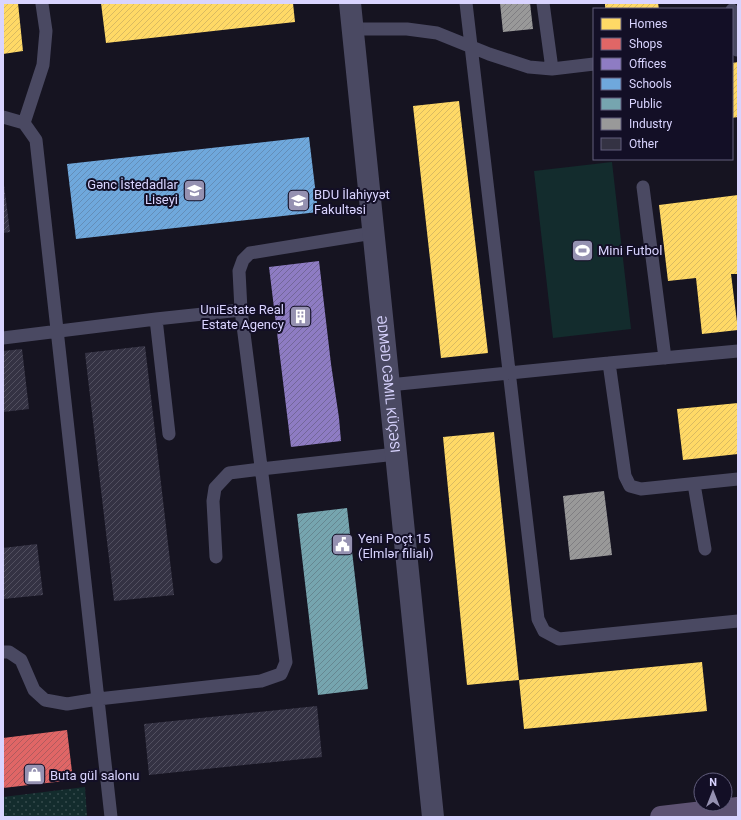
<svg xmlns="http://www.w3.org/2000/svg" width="741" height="820" viewBox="0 0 741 820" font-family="Roboto,sans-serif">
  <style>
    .park { fill: url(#park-dots) }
    .garden { fill: #132c2d }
    .homes { fill: url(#homes-hatch) }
    .shops { fill: url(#shops-hatch) }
    .offices { fill: url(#offices-hatch) }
    .schools { fill: url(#schools-hatch) }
    .public { fill: url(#public-hatch) }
    .industry { fill: url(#industry-hatch) }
    .building { fill: url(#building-hatch) }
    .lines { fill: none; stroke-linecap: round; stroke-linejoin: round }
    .lane { stroke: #4a4962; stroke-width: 13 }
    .street { stroke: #4a4962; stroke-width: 22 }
    .primary { stroke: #5e5373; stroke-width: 22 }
    .labels { text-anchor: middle; stroke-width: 4; stroke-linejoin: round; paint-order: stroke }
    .poi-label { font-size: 13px; fill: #d9d4ff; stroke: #130f26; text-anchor: start }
    .street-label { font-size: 13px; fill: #d9d4ff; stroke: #130f26 }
  </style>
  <defs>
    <pattern id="park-dots" width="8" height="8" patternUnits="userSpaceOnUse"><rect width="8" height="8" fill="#132c2d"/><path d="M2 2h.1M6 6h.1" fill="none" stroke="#354a4c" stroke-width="1.8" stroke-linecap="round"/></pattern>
    <pattern id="homes-hatch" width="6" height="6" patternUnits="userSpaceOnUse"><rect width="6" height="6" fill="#ffd966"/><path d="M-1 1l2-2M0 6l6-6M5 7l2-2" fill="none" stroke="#d9ba61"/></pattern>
    <pattern id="shops-hatch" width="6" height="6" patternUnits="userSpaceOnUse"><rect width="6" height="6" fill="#e06666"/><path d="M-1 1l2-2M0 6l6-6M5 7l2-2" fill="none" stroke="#b05b5e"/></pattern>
    <pattern id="offices-hatch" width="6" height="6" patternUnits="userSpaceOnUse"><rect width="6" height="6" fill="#8e7cc3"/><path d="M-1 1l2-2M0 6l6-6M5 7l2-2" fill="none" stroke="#736799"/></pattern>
    <pattern id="schools-hatch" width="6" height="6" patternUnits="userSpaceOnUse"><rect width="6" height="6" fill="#6fa8dc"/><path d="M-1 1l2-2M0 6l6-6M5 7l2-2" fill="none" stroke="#648eb8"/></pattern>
    <pattern id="public-hatch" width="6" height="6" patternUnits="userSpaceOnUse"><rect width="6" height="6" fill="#76a5af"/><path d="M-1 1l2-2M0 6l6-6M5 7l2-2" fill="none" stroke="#668791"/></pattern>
    <pattern id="industry-hatch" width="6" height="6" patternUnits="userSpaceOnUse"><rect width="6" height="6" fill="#999"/><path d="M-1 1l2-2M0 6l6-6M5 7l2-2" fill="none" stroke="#7f7e82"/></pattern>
    <pattern id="building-hatch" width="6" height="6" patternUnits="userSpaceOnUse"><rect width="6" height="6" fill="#343243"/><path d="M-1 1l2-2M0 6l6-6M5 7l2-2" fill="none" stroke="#514f5f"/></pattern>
  </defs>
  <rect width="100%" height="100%" fill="#161421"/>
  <!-- park -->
  <path class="park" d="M85 787 87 817H3V797Z"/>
  <!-- garden -->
  <path class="garden" d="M612 162 631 329 553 338 534 171Z"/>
  <!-- homes -->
  <path class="homes" d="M3 3H18L23 51 3 54Z
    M101 3H293L295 22 106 43Z
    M605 3H658L659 9H605Z
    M738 62V117L732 118V63Z
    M459 101 488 353 441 358 413 106Z
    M738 195V274H731L738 330 702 334 696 278 668 281 659 205Z
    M738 403V454L683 460 677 409Z
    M494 432 519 680 467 685 443 437Z
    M702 662 707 711 524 729 519 680Z"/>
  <!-- shops -->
  <path class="shops" d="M67 730 73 780 3 788V738Z"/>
  <!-- offices -->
  <path class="offices" d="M319 261 331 364 339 418 341 441 291 447 269 267Z"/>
  <!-- schools -->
  <path class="schools" d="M309 137 318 212 76 239 67 164Z"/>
  <!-- public -->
  <path class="public" d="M347 508 368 689 318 695 297 514Z"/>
  <!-- industry -->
  <path class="industry" d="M500 3H530L533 29 503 32Z
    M604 491 612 555 570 560 563 496Z"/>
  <!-- building -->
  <path class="building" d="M3 185H4L10 232 3 233Z
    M145 346 174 595 114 601 85 353Z
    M22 349 29 409 3 412V351Z
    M37 544 43 595 3 599V548Z
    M317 706 322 757 149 775 144 724Z"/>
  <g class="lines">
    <!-- lane -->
    <path class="lane" d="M466 3 538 619 544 631 559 639 738 621
      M543 3 552 69
      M732 10 737 50
      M352 29H407L437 33 489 54 529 67 552 69 594 64
      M3 117 24 123 36 140 111 817
      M24 123 43 65 46 31 42 4
      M643 187 665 358
      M156 319 169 434
      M3 338 156 319 241 310
      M609 363 625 476 630 486 641 489 738 479
      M389 385 609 363 738 351
      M694 484 705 549
      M216 557 213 501 215 488 229 473 261 469 396 454
      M3 652H9L21 660 34 690 45 700 67 704 98 699 261 681 281 674 286 662 241 310 239 271 243 260 250 253 373 233"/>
    <!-- street -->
    <path class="street" id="s1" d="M350 3 389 385 433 817"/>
    <!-- primary -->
    <path class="primary" d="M661 817 738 808"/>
  </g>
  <!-- icons -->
  <defs>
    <symbol id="school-square" viewBox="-11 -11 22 22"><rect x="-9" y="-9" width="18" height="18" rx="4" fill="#9591b1" stroke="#130f26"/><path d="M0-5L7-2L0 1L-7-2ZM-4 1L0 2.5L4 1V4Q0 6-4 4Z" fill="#fff"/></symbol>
    <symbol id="university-square" viewBox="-11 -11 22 22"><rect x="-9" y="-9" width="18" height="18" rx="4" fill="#9591b1" stroke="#130f26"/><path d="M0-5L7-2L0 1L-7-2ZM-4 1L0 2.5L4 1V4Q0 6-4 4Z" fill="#fff"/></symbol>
    <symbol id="stadium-square" viewBox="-11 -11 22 22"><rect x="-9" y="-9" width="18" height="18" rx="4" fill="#9591b1" stroke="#130f26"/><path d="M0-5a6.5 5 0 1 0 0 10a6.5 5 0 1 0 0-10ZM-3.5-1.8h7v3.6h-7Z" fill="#fff"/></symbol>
    <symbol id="building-square" viewBox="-11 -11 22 22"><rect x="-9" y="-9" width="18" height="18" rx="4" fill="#9591b1" stroke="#130f26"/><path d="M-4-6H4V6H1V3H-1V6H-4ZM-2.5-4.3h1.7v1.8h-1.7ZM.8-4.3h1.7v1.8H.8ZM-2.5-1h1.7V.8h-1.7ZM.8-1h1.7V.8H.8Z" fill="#fff"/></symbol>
    <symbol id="civic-square" viewBox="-11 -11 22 22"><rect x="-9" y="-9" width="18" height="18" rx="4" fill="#9591b1" stroke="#130f26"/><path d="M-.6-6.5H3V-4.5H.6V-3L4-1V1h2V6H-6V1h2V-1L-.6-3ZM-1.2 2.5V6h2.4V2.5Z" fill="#fff"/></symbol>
    <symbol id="shop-square" viewBox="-11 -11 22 22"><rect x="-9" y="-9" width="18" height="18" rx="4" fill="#9591b1" stroke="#130f26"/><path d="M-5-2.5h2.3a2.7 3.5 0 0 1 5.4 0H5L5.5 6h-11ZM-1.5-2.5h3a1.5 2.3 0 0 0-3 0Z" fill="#fff"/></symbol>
  </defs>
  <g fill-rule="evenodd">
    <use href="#school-square" x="182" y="178" width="25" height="25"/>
    <use href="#university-square" x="286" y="188" width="25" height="25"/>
    <use href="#stadium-square" x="570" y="238" width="25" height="25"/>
    <use href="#building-square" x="288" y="304" width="25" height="25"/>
    <use href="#civic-square" x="330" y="532" width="25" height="25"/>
    <use href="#shop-square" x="22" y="762" width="25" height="25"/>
  </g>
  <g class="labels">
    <!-- poi labels -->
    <g class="poi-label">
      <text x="178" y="189" text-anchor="end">Gənc İstedadlar<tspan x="178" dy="15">Liseyi</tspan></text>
      <text x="314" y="199">BDU İlahiyyət<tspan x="314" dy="15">Fakultəsi</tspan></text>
      <text x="598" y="255">Mini Futbol</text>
      <text x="284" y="314" text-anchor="end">UniEstate Real<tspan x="284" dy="15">Estate Agency</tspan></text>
      <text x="358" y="543">Yeni Poçt 15<tspan x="358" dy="15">(Elmlər filialı)</tspan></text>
      <text x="50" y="780">Buta gül salonu</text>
    </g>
    <!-- street labels -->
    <g class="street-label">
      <text dy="5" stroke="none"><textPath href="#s1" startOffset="383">ƏDMƏD CƏMIL KÜÇƏSI</textPath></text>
    </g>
  </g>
  <!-- border -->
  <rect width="741" height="820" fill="none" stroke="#d9d4ff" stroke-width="8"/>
  <!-- legend -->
  <rect x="593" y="8" width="140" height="152" fill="#130f26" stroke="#625e7d"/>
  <rect x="601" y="18" width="20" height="12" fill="#ffd966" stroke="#625e7d"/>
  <text x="629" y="28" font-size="12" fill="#d9d4ff">Homes</text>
  <rect x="601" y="38" width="20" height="12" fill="#e06666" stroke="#625e7d"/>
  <text x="629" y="48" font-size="12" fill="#d9d4ff">Shops</text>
  <rect x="601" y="58" width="20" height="12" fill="#8e7cc3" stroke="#625e7d"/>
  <text x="629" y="68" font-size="12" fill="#d9d4ff">Offices</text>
  <rect x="601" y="78" width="20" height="12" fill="#6fa8dc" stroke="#625e7d"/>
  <text x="629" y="88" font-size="12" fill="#d9d4ff">Schools</text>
  <rect x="601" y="98" width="20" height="12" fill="#76a5af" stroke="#625e7d"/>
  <text x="629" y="108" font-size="12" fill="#d9d4ff">Public</text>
  <rect x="601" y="118" width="20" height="12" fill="#999999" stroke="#625e7d"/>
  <text x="629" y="128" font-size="12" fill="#d9d4ff">Industry</text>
  <rect x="601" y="138" width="20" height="12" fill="#343243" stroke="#625e7d"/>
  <text x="629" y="148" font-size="12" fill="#d9d4ff">Other</text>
  <!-- north arrow -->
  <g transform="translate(713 792)"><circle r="19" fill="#130f26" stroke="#625e7d"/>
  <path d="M0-3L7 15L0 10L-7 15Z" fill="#9591b1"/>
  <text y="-6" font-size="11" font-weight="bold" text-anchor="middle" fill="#d9d4ff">N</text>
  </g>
</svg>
